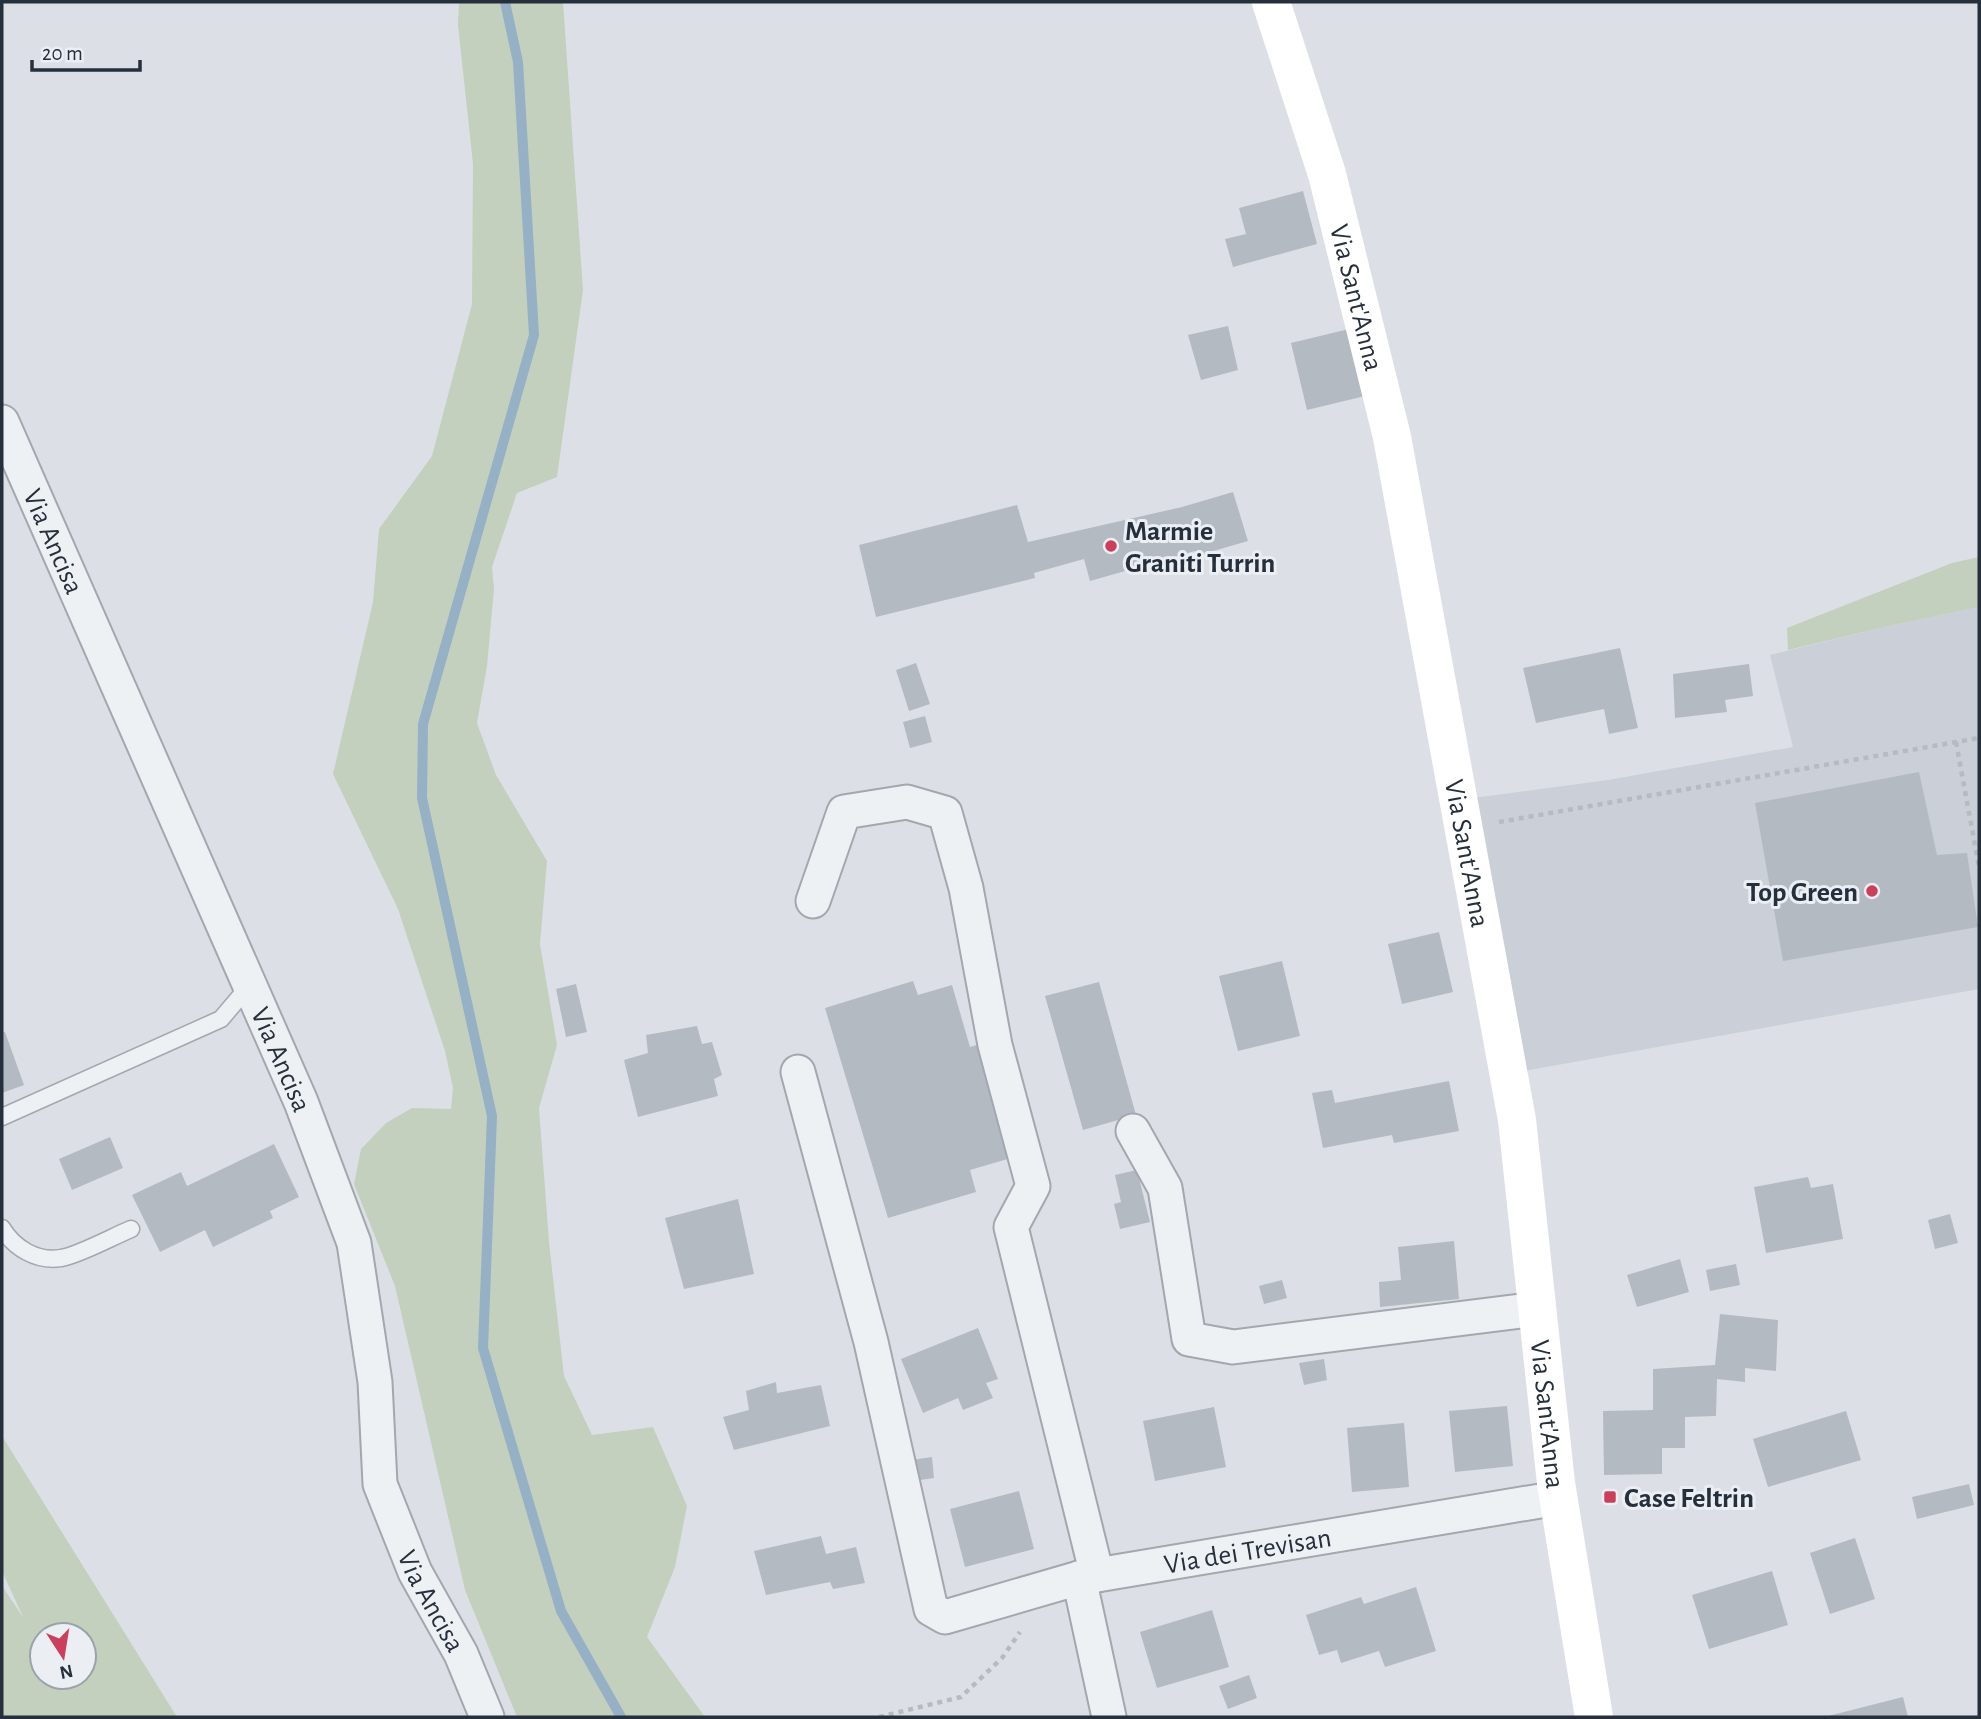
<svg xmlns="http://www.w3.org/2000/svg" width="1981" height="1719" viewBox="0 0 1981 1719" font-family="'Alegreya Sans',sans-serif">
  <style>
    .built { fill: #cacfd8 }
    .green { fill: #c2d0bd; fill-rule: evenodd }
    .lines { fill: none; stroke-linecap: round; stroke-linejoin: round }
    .stream { stroke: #96b0c6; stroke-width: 10 }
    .building { fill: #b3bac2 }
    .service-casing { stroke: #a2a7b0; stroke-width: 19 }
    .minor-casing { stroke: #a2a7b0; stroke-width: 37 }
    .path { stroke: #b6bbc0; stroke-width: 4.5; stroke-dasharray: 5 5; stroke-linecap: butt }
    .service { stroke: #eef1f4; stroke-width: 16 }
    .minor { stroke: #eef1f4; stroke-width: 33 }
    .secondary { stroke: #fff; stroke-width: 38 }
    .poi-dot { fill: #cc3f5c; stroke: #ebeff4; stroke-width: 2.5 }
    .labels { text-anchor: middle; stroke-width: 6; stroke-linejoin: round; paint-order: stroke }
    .street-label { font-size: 28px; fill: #262f3c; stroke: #ebeff4 }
    .poi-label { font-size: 28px; font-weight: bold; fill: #262f3c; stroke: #ebeff4; text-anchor: start }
  </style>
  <rect width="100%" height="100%" fill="#dce0e6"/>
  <!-- built -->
  <path class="built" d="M1979 607V989L1508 1074 1458 800 1608 780 1793 747 1770 655 1893 625Z"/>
  <!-- green -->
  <path class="green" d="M459 2H563L583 290 557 477 517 493 492 567 494 589 487 666 477 723 496 775 547 861 540 944 557 1045 539 1108 549 1242 564 1376 592 1435 653 1427 687 1506 675 1567 647 1637 705 1717H517L465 1590 395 1286 354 1184 361 1149 386 1123 412 1108 451 1109 453 1088 445 1051 398 909 333 774 373 602 379 529 432 456 472 304 473 164 458 25Z
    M1979 557V607L1893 625 1788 650 1787 628 1952 563Z
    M2 1436 177 1717H2V1586L23 1617 2 1571ZM42 1635H84V1677H42Z"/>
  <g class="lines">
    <!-- stream -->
    <path class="stream" d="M505 2 518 62 534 335 423 724 422 798 492 1116 483 1348 561 1611 621 1717"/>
  </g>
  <!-- building -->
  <path class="building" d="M1303 191 1317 244 1233 267 1225 239 1246 234 1239 208Z
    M1228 326 1238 370 1201 380 1188 335Z
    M1349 329 1365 396 1307 410 1291 343Z
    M1233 492 1248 541 1196 556 1195 551 1090 581 1084 559 1034 573 1035 578 876 617 859 545 1017 505 1028 542 1182 507Z
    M1620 648 1638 728 1609 734 1604 709 1536 723 1523 668Z
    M916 663 930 704 909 711 896 670Z
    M1749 664 1753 696 1725 700 1727 712 1675 718 1673 674Z
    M925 716 932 742 910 748 903 722Z
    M1919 772 1937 855 1967 853 1978 927 1783 961 1755 803Z
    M1439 932 1453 992 1402 1004 1388 944Z
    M1282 961 1300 1036 1238 1051 1219 976Z
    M913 981 918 995 952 985 970 1047 977 1045 1011 1158 970 1170 976 1192 888 1218 825 1008Z
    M1099 982 1136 1115 1083 1130 1045 996Z
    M576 984 587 1032 566 1037 556 989Z
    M697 1026 702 1044 712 1042 722 1075 714 1079 718 1096 638 1117 624 1060 648 1053 646 1035Z
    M5 1032 24 1085 2 1093V1033Z
    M1449 1081 1459 1131 1394 1143 1392 1135 1323 1148 1312 1093 1332 1090 1335 1103Z
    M110 1137 123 1168 72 1190 59 1159Z
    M274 1144 299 1197 270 1211 273 1218 213 1247 205 1230 160 1252 132 1195 181 1172 187 1186Z
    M1137 1170 1150 1222 1120 1229 1114 1204 1121 1202 1115 1175Z
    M1808 1177 1811 1188 1833 1184 1843 1239 1766 1253 1754 1187Z
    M738 1199 754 1274 684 1289 665 1218Z
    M1950 1214 1958 1243 1935 1249 1928 1220Z
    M1454 1241 1459 1299 1380 1307 1379 1282 1401 1280 1398 1247Z
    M1680 1259 1689 1292 1637 1307 1627 1275Z
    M1736 1264 1740 1285 1710 1291 1706 1270Z
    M1282 1280 1287 1298 1264 1304 1259 1286Z
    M1720 1314 1778 1320 1776 1371 1745 1368V1382L1717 1379 1716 1416 1685 1417V1448H1662V1474L1604 1475 1603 1411 1653 1410V1369L1715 1365Z
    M978 1328 998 1379 986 1383 993 1398 963 1410 958 1398 923 1413 901 1359Z
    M1324 1359 1327 1380 1304 1385 1299 1363Z
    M776 1382 777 1393 821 1385 830 1426 734 1450 723 1417 749 1410 746 1391Z
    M1507 1406 1513 1466 1455 1472 1449 1411Z
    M1214 1407 1226 1467 1155 1481 1143 1421Z
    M1846 1411 1861 1460 1768 1487 1753 1439Z
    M1404 1423 1409 1487 1352 1492 1347 1428Z
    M932 1457 934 1478 913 1481 911 1460Z
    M1969 1484 1974 1505 1917 1519 1912 1497Z
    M1019 1491 1034 1549 965 1567 950 1509Z
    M821 1536 826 1554 856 1547 865 1583 833 1589 830 1582 766 1595 754 1551Z
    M1855 1538 1875 1599 1830 1614 1810 1553Z
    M1772 1571 1788 1625 1709 1649 1692 1595Z
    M1416 1587 1436 1651 1385 1667 1379 1651 1341 1663 1337 1650 1319 1655 1306 1615 1361 1597 1364 1604Z
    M1212 1610 1229 1667 1157 1688 1140 1632Z
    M1249 1675 1257 1698 1228 1709 1219 1686Z
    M1903 1697 1908 1717H1828V1716Z"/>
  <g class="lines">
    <defs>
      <path id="service" d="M2 1117 221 1019 249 986
        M2 1228C14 1248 37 1262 61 1258 77 1256 114 1236 131 1229"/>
      <g id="minor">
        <path id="s1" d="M2 422 301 1102 354 1243 375 1382 380 1484 415 1572 461 1654 487 1717"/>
        <path d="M813 901 844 812 907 802 945 813 966 888 995 1045 1033 1186 1011 1227 1097 1575"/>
        <path d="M798 1072 871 1342 931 1609 945 1617 1079 1578"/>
        <path d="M1133 1131 1165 1188 1189 1339 1233 1347 1537 1309"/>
        <path id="s2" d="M1109 1717 1079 1578 1558 1498"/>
      </g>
    </defs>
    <!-- service casing -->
    <use href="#service" class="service-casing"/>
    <!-- minor casing -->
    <use href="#minor" class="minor-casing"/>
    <!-- path -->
    <path class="path" d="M1956 742 1979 867
      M1499 822 1979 738
      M879 1717 961 1697 1002 1658 1020 1632"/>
    <!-- service -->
    <use href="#service" class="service"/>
    <!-- minor -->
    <use href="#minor" class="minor"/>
    <!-- secondary -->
    <path class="secondary" id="s3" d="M1271 2 1327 174 1392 437 1517 1120 1556 1483 1594 1717"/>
  </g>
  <!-- markers -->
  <g class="poi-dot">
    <circle cx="1111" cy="546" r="7"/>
    <circle cx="1872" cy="891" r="7"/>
    <rect x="1603" y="1490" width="14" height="14" rx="3.5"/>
  </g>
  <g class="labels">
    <!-- street labels -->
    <g class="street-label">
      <text dy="10" stroke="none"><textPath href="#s3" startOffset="308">Via Sant'Anna</textPath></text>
      <text dy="10" stroke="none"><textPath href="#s1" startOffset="130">Via Ancisa</textPath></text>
      <text dy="10" stroke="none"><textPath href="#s3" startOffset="875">Via Sant'Anna</textPath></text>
      <text dy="10" stroke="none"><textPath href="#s1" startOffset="696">Via Ancisa</textPath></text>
      <text dy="10" stroke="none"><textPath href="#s3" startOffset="1442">Via Sant'Anna</textPath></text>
      <text dy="10" stroke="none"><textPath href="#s2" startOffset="313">Via dei Trevisan</textPath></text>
      <text dy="10" stroke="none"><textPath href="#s1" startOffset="1264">Via Ancisa</textPath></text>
    </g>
    <!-- poi labels -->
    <g class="poi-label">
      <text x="1125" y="540">Marmie<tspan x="1125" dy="32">Graniti Turrin</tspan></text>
      <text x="1858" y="901" text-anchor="end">Top Green</text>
      <text x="1624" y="1507">Case Feltrin</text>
    </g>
  </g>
  <!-- border -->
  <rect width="1981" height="1719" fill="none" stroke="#262f3c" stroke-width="7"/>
  <!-- north arrow -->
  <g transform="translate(63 1656) rotate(168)"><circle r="33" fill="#ebeff4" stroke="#9ca2aa" stroke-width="2"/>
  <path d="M0-5L12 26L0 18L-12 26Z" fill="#cc3f5c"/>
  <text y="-10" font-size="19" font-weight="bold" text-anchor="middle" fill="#262f3c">N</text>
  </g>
  <!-- scale -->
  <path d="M32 60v10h108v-10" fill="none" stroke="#262f3c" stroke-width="3.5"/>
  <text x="42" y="60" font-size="21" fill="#262f3c" stroke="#ebeff4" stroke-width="5" paint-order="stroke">20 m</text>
</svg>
